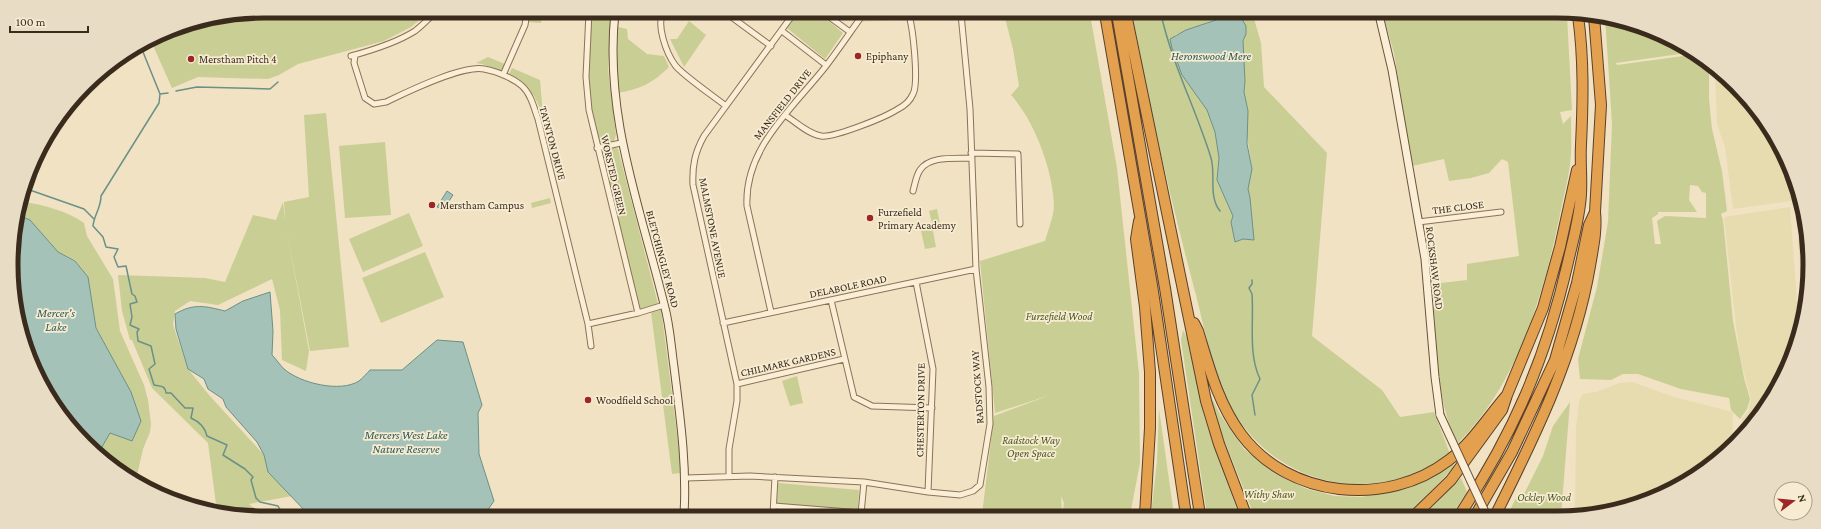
<svg xmlns="http://www.w3.org/2000/svg" width="1821" height="529" viewBox="0 0 1821 529" font-family="'Crimson Pro',serif">
  <style>
    .farmland { fill: #e6dcaf }
    .green { fill: #c9ce95; fill-rule: evenodd }
    .water { fill: #a5c2b9; stroke: #6b9187 }
    .lines { fill: none; stroke-linecap: round; stroke-linejoin: round }
    .stream { stroke: #6b9187; stroke-width: 1.5 }
    .street-casing { stroke: #8b7258; stroke-width: 7 }
    .secondary-casing { stroke: #6c533c; stroke-width: 9 }
    .highway-casing { stroke: #58402d; stroke-width: 12 }
    .street { stroke: #faefd6; stroke-width: 5 }
    .secondary { stroke: #faefd6; stroke-width: 7 }
    .highway { stroke: #e3a04f; stroke-width: 10 }
    .secondary-bridge-casing { stroke: #6c533c; stroke-width: 9; stroke-linecap: butt }
    .secondary-bridge { stroke: #faefd6; stroke-width: 7 }
    .poi-dot { fill: #9c2628; stroke: #f7ecd2; stroke-width: 1.5 }
    .labels { text-anchor: middle; stroke-width: 3.5; stroke-linejoin: round; paint-order: stroke }
    .poi-label { font-size: 11px; fill: #3a2b1d; stroke: #f7ecd2; text-anchor: start }
    .street-label { font-size: 11px; fill: #3a2b1d; stroke: #f7ecd2 }
    .park-label { font-size: 11px; font-style: italic; fill: #4b5723; stroke: #f7ecd2 }
    .water-label { font-size: 12px; font-style: italic; fill: #2c5a57; stroke: #f7ecd2 }
    .rim { fill: none; stroke: #3a2b1d; stroke-width: 5 }
  </style>
  <rect width="100%" height="100%" fill="#f0e2c2"/>
  <!-- farmland -->
  <path class="farmland" d="M868 13H904L907 16 903 20 861 22Z
    M1715 72 1767 123 1799 200 1733 209 1725 147 1717 124Z
    M1801 205 1805 215V314L1798 243 1799 206Z
    M1790 207 1799 330 1776 391 1741 435 1742 419 1749 410 1751 399 1741 361 1736 326 1724 217Z
    M1632 382 1674 397 1733 412 1732 445 1724 455 1668 492 1589 516H1575L1576 429 1579 401 1583 394 1596 392 1620 383Z"/>
  <!-- green -->
  <path class="green" d="M265 11 429 12 411 27 384 41 298 64 279 75 268 79 198 77 172 88 151 41 168 30Z
    M530 12H542L541 23 529 22Z
    M592 12H612L608 69 616 135 614 141 602 144 598 143 591 110 588 76Z
    M798 13H819L843 33 825 59 787 28Z
    M1004 14H1090L1117 168 1139 374 1140 463 1130 515H1062L1064 503 1061 496 1062 515H982L994 416 1050 395 995 413 980 261 1045 241C1048 230 1054 216 1054 205 1053 170 1034 120 1011 95L1019 86 1013 49Z
    M1132 14 1253 15 1261 43 1264 87 1327 153 1312 336 1382 390 1400 417 1434 412 1450 454C1436 462 1421 472 1406 477 1342 497 1274 474 1237 417 1215 383 1206 335 1196 295 1171 202 1150 109 1132 14ZM1216 19 1245 38 1243 41 1245 81 1244 92 1248 111 1246 129 1252 169 1248 189 1250 198 1254 240 1243 239 1235 242 1231 222 1233 216 1217 180 1219 158 1215 132 1207 110 1182 75 1172 48 1175 35Z
    M1383 15 1567 16 1572 110 1560 112 1563 124 1571 116C1571 132 1572 149 1570 165 1568 180 1564 195 1561 209 1545 291 1518 384 1457 444 1434 394 1437 338 1432 284L1467 280V264L1519 256 1508 162 1502 159 1489 173 1471 178 1449 181 1444 159 1412 166 1394 53Z
    M1605 16 1694 52 1616 63 1617 65 1698 54 1709 66V99L1712 129 1722 171 1727 211 1721 214 1723 220 1733 321 1744 378 1750 399 1747 409 1740 419 1731 410 1729 398 1681 389 1638 374H1623L1611 380 1580 379 1578 359 1597 287 1608 222 1612 124ZM1690 185 1698 186 1702 192 1706 193V218L1665 216 1657 221 1661 244H1655L1652 218 1658 214V212H1697L1689 200Z
    M689 21 706 35 684 67 670 39H677Z
    M618 27 627 29 628 39 647 54 664 56 669 67C653 83 639 90 616 93Z
    M488 57 505 64 502 71 482 64 476 63Z
    M512 68 540 80 543 114 534 96 523 83 509 74Z
    M326 113 349 347 310 351 286 227 309 351 306 371 282 360 280 310 272 279 218 305 190 301 175 311 173 325 188 369 209 395 264 455 268 472 292 496 249 504 261 513H216L212 510 216 504 208 443 152 388 132 340H130L122 311 118 275 205 278 225 282 253 215 276 220 283 202 285 221 284 202 309 197 304 115Z
    M385 142 391 215 345 218 339 146Z
    M615 147 618 149 658 304 642 309 639 307 601 153 603 150Z
    M550 198 551 203 532 208 531 203Z
    M24 202C44 205 67 211 84 223L87 236 113 279 120 331 144 385 148 400 151 424 150 432 143 449 137 475 131 478 124 475 99 452 131 392 96 328 88 277 75 260 57 252 30 220 20 216Z
    M937 209 941 230 933 231 936 247 925 249 920 226 932 223 929 211Z
    M409 213 423 246 363 272 349 239Z
    M425 252 444 297 381 323 362 278Z
    M661 308 682 473 672 474 651 312Z
    M1183 330 1188 340 1205 419 1239 515H1207L1181 340Z
    M797 376 803 403 790 406 782 381Z
    M1210 394 1221 416 1244 449 1275 474 1307 489 1335 496 1361 497 1389 492 1423 482 1453 464 1455 466 1407 516 1254 515 1219 427Z
    M1570 402 1561 516H1507L1518 494H1524L1543 456 1553 426Z
    M1159 409 1174 515H1151L1157 461Z
    M1461 478 1467 492 1451 516H1423Z
    M778 483 859 490 858 510 777 504Z"/>
  <!-- water -->
  <path class="water" d="M1231 15 1240 16 1246 26V34L1243 41 1245 81 1244 92 1248 111 1247 144 1252 169 1248 189 1250 198 1254 240 1243 239 1235 242 1231 222 1233 216 1217 180 1219 158 1215 132 1207 110 1182 75 1172 48 1170 39 1186 30Z
    M447 191 453 195 443 210 437 207Z
    M20 216 30 220 58 252 75 261 88 277 96 328 131 392 141 421 132 441 110 433 99 452 63 419 20 330 12 248Z
    M270 292 273 331 272 355C276 359 280 365 284 369 300 383 340 393 359 381 363 378 367 373 370 370H402L437 340 463 342 482 405 478 413 479 454 494 501 485 514 307 513 268 472 264 455 257 442 226 407 223 399 208 389 204 379 188 369 176 329 175 314C194 303 205 306 225 311L243 301Z"/>
  <g class="lines">
    <!-- stream -->
    <path class="stream" d="M1161 14C1172 64 1196 109 1211 158 1216 174 1208 196 1220 211
      M1216 14V19
      M141 47 160 94 159 103 101 196C101 208 94 215 93 226L103 237 106 247 118 249 114 257 118 267 126 266 132 294 135 296 137 302 130 304 132 317 130 325 139 329 137 332 138 341 151 346 155 364 149 369 154 385C160 386 165 385 166 393H171L185 408H193L191 418C200 422 205 427 207 436L227 445 223 455 245 469 253 477 251 480 256 498 260 502 278 506 282 513
      M176 91 197 87 270 89 278 82
      M160 94 168 93
      M27 189 84 209 94 219
      M1252 280V284L1249 288 1252 294C1254 323 1248 354 1260 379L1252 395 1255 415"/>
    <defs>
      <path id="street" d="M589 12 586 77 589 110 638 313 664 305
        M664 12C655 24 667 54 675 65 681 74 716 98 726 106
        M726 13 771 46
        M824 13 850 32
        M782 31 826 65
        M355 55 354 63 365 98 374 104 386 102C407 92 462 65 484 69 496 71 513 78 522 86 531 94 534 108 538 119L588 324 591 346
        M351 56C373 50 396 43 415 31 423 25 429 18 436 12
        M503 75 525 25 527 12
        M785 115C796 122 808 134 821 136 834 138 886 117 898 109 904 106 910 101 913 94 919 83 913 25 908 13
        M597 148 621 143
        M971 153 1018 154 1020 224
        M913 191C915 184 916 176 920 170 930 155 956 159 972 158
        M1418 222 1501 212
        M916 282 933 369 928 492
        M831 300 854 397 872 406 932 408
        M771 312 747 206C744 148 793 108 826 66 839 49 851 31 864 13
        M723 323 976 269
        M588 324 638 313
        M737 384 844 359
        M729 475V449L737 401V384L693 185C692 166 695 152 704 136L794 13
        M686 478 750 476 864 482 928 492 960 495 973 491 980 485 990 424 989 387 976 269 970 109 961 14
        M774 506 861 513
        M773 514 775 477
        M861 514 864 482"/>
      <path id="secondary" d="M615 12C604 116 640 206 664 304 670 325 671 346 674 367 680 416 687 465 684 514
        M1379 15 1392 70 1425 259 1435 377 1440 415"/>
      <path id="highway" d="M1105 14 1152 285 1186 515
        M1117 14 1165 288 1200 515
        M1126 14 1206 401 1219 444 1246 515
        M1139 221 1136 239 1145 307 1150 372V428L1145 515
        M1194 323 1198 331C1209 367 1218 403 1241 434 1288 498 1387 508 1449 460 1472 443 1488 417 1507 395
        M1414 516 1451 480 1502 410 1507 395 1543 308 1560 247 1577 170
        M1459 516C1514 433 1546 358 1568 262 1573 240 1580 216 1581 194 1582 178 1580 162 1581 145 1583 102 1584 59 1578 16
        M1475 516 1512 452 1555 360 1577 283 1589 225 1595 212
        M1495 516C1535 436 1575 355 1590 266 1593 248 1597 231 1595 212L1601 105 1594 16"/>
    </defs>
    <!-- street casing -->
    <use href="#street" class="street-casing"/>
    <!-- secondary casing -->
    <use href="#secondary" class="secondary-casing"/>
    <!-- highway casing -->
    <use href="#highway" class="highway-casing"/>
    <!-- street -->
    <use href="#street" class="street"/>
    <!-- secondary -->
    <use href="#secondary" class="secondary"/>
    <!-- highway -->
    <use href="#highway" class="highway"/>
    <defs>
      <path id="secondary-bridge" d="M1440 415 1487 516"/>
    </defs>
    <!-- secondary-bridge casing -->
    <use href="#secondary-bridge" class="secondary-bridge-casing"/>
    <!-- secondary-bridge -->
    <use href="#secondary-bridge" class="secondary-bridge"/>
  </g>
  <!-- markers -->
  <g class="poi-dot">
    <circle cx="858" cy="56" r="4"/>
    <circle cx="191" cy="59" r="4"/>
    <circle cx="432" cy="205" r="4"/>
    <circle cx="870" cy="218" r="4"/>
    <circle cx="588" cy="400" r="4"/>
  </g>
  <g class="labels">
    <!-- poi labels -->
    <g class="poi-label">
      <text x="866" y="60">Epiphany</text>
      <text x="199" y="63">Merstham Pitch 4</text>
      <text x="440" y="209">Merstham Campus</text>
      <text x="878" y="216">Furzefield<tspan x="878" dy="13">Primary Academy</tspan></text>
      <text x="596" y="404">Woodfield School</text>
    </g>
    <!-- street labels -->
    <g class="street-label">
      <text transform="translate(782 104) rotate(-52)" y="4">MANSFIELD DRIVE</text>
      <text transform="translate(553 143) rotate(75)" y="4">TAYNTON DRIVE</text>
      <text transform="translate(614 175) rotate(77)" y="4">WORSTED GREEN</text>
      <text transform="translate(1458 207) rotate(-7)" y="4">THE CLOSE</text>
      <text transform="translate(713 228) rotate(79)" y="4">MALMSTONE AVENUE</text>
      <text transform="translate(663 259) rotate(75)" y="4">BLETCHINGLEY ROAD</text>
      <text transform="translate(1435 268) rotate(83)" y="4">ROCKSHAW ROAD</text>
      <text transform="translate(848 286) rotate(-12)" y="4">DELABOLE ROAD</text>
      <text transform="translate(788 362) rotate(-13)" y="4">CHILMARK GARDENS</text>
      <text transform="translate(977 387) rotate(-94)" y="4">RADSTOCK WAY</text>
      <text transform="translate(920 410) rotate(-89)" y="4">CHESTERTON DRIVE</text>
    </g>
    <!-- park labels -->
    <g class="park-label">
      <text x="1059" y="320">Furzefield Wood</text>
      <text x="1031" y="444">Radstock Way<tspan x="1031" dy="13">Open Space</tspan></text>
      <text x="1269" y="498">Withy Shaw</text>
      <text x="1544" y="501">Ockley Wood</text>
    </g>
    <!-- water labels -->
    <g class="water-label">
      <text x="1211" y="60">Heronswood Mere</text>
      <text x="56" y="317">Mercer's<tspan x="56" dy="14">Lake</tspan></text>
      <text x="406" y="439">Mercers West Lake<tspan x="406" dy="14">Nature Reserve</tspan></text>
    </g>
  </g>
  <!-- crop -->
  <path d="M0 0H1821V529H0ZM264 18H1557A246 246 0 0 1 1803 264V265A246 246 0 0 1 1557 511H264A246 246 0 0 1 18 265V264A246 246 0 0 1 264 18Z" fill="#e8ddc4" fill-rule="evenodd"/>
  <path class="rim" d="M264 18H1557A246 246 0 0 1 1803 264V265A246 246 0 0 1 1557 511H264A246 246 0 0 1 18 265V264A246 246 0 0 1 264 18Z"/>
  <!-- north arrow -->
  <g transform="translate(1793 501) rotate(74)"><circle r="19" fill="#f7ecd2" stroke="#ab9f8a"/>
  <path d="M0-3L7 15L0 10L-7 15Z" fill="#9c2628"/>
  <text y="-6" font-size="11" font-weight="bold" text-anchor="middle" fill="#3a2b1d">N</text>
  </g>
  <!-- scale -->
  <path d="M10 26v6h78v-6" fill="none" stroke="#3a2b1d" stroke-width="2"/>
  <text x="16" y="26" font-size="12" fill="#3a2b1d" stroke="#f7ecd2" stroke-width="3" paint-order="stroke">100 m</text>
</svg>
